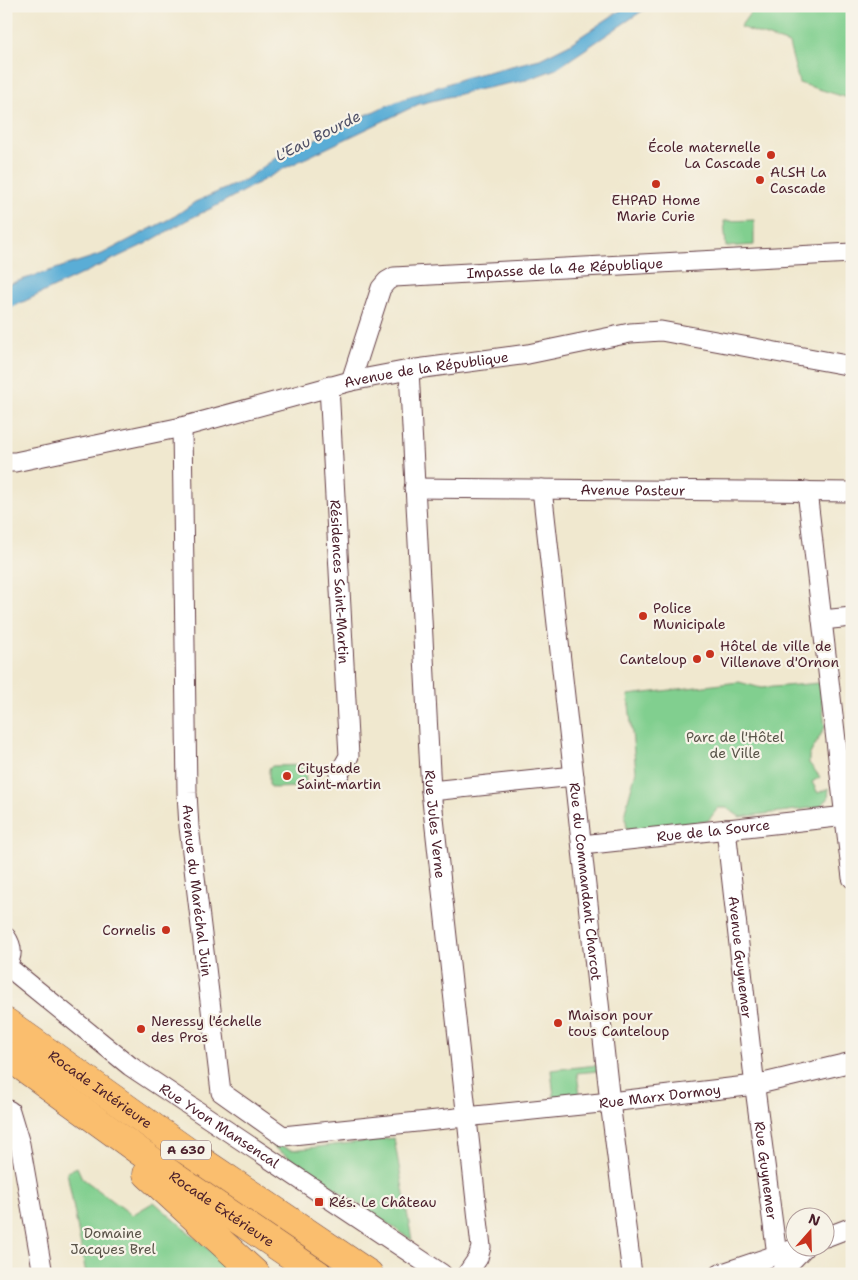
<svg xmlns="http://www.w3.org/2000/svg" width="858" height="1280" viewBox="0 0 858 1280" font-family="'Shantell Sans',sans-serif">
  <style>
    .green { fill: #81cf8f; stroke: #66775d }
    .water { fill: #5aadd6; stroke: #526680 }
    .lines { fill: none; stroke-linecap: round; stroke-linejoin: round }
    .minor-casing { stroke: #633d44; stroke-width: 21 }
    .highway-casing { stroke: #633d44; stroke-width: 29 }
    .minor { stroke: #fff; stroke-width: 19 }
    .highway { stroke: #fabe6e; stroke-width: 28 }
    .poi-dot { fill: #c8321e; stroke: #f7f3e8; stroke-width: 2 }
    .labels { text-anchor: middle; stroke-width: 4.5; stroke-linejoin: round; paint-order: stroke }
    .shield { fill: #f7f3e8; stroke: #7e5f64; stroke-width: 1 }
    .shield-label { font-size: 12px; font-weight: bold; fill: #4a1f2b }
    .poi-label { font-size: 14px; fill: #4a1f2b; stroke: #f7f3e8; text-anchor: start }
    .street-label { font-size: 14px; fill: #4a1f2b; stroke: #f7f3e8 }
    .park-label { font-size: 14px; fill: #5a5449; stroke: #f7f3e8 }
    .water-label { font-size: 15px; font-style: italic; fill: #505167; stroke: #f7f3e8 }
  </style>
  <rect width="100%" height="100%" fill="#f7f3e8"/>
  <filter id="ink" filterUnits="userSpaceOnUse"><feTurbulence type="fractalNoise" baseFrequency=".02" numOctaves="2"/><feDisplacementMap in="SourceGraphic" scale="10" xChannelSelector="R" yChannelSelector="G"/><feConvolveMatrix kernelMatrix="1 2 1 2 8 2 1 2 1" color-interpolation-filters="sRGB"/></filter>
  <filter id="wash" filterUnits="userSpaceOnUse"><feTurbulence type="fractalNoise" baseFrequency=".0096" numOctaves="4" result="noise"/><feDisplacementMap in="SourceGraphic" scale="20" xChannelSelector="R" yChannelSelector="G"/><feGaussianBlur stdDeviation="1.12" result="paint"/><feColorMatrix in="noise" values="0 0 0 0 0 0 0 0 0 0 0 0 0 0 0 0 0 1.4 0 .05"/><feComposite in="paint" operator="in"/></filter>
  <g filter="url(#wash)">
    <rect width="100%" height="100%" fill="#f0e8cf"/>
    <!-- green -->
    <path class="green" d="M755 6H852V113L848 98 799 83 789 44 740 27Z
      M754 220V245L726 247 724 221Z
      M739 682 761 688 820 683 825 727 809 756V763L820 777 812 782 818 793 829 788 828 799 819 807 740 817 727 808H718L708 821 627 831 625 811 636 771 628 695Z
      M304 765 305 767 306 783 304 787 273 788 269 785V769L272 766Z
      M597 1065 598 1071 577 1073 580 1095 554 1097 551 1070Z
      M394 1138 412 1240 272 1146 275 1144 292 1150Z
      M77 1167 82 1178 132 1215 154 1202 237 1274H86L67 1172Z"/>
    <!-- water -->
    <path class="water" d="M627 6H656L645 9 556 69 526 80 472 91 419 104 287 167 214 207 187 220 145 244 6 310V285L102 254 175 216 195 202 245 180 277 157 381 108 409 97 467 77 540 59 568 45Z"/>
  </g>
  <g filter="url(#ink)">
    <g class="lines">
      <defs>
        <g id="minor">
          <path id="s1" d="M409 370 431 791 481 1247 478 1258 467 1274"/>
          <path id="s2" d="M351 381 381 288 387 281 394 277 852 253"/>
          <path id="s3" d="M329 386 349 756 339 774"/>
          <path id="s4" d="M182 427 187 793 189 827 221 1092 283 1136 610 1102 755 1085 852 1062"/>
          <path id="s5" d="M6 462H15L182 427 351 381 409 370 528 354 630 333 661 331 852 366"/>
          <path id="s6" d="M414 488 852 492"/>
          <path id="s7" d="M542 489 610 1102 632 1274"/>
          <path d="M807 491 852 878"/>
          <path d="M822 620 852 617"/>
          <path d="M431 791 574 776"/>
          <path id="s8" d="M726 829 756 1096 777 1255"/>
          <path id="s9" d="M582 845 846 816"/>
          <path d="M6 937C13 947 13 956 6 966"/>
          <path id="s10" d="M7 966 130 1066 442 1274"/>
          <path d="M6 1109 10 1111 20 1144 43 1274"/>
          <path d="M826 1237 852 1227"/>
          <path d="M720 1274 797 1248"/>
          <path d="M779 1274 804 1248"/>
        </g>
        <g id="highway">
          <path id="s11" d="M6 1022 187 1151 369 1274"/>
          <path id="s12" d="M6 1055 172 1175 318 1274"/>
          <path d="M147 1174 256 1274"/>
        </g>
      </defs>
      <!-- minor casing -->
      <use href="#minor" class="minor-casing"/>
      <!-- highway casing -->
      <use href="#highway" class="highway-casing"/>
      <!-- minor -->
      <use href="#minor" class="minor"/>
      <!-- highway -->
      <use href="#highway" class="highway"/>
    </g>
  </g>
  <!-- markers -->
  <g class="poi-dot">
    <circle cx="771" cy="155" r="5"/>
    <circle cx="760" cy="180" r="5"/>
    <circle cx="656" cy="184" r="5"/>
    <circle cx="643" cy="616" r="5"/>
    <circle cx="710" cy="654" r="5"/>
    <circle cx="697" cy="659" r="5"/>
    <circle cx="287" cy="776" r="5"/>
    <circle cx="166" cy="930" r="5"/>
    <circle cx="558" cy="1023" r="5"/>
    <circle cx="141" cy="1029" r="5"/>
    <rect x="314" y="1197" width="10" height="10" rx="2.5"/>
  </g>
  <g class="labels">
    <!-- shield labels -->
    <rect class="shield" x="161" y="1140.5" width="50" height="19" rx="4"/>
    <g class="shield-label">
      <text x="186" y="1154">A 630</text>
    </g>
    <!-- poi labels -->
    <g class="poi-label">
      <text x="761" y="152" text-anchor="end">École maternelle<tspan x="761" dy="16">La Cascade</tspan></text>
      <text x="770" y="177">ALSH La<tspan x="770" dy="16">Cascade</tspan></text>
      <text x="656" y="205" text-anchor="middle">EHPAD Home<tspan x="656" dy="16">Marie Curie</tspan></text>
      <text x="653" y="613">Police<tspan x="653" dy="16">Municipale</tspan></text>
      <text x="720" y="651">Hôtel de ville de<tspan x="720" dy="16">Villenave d'Ornon</tspan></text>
      <text x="687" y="664" text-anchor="end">Canteloup</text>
      <text x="297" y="773">Citystade<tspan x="297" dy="16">Saint-martin</tspan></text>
      <text x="156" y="935" text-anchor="end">Cornelis</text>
      <text x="568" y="1020">Maison pour<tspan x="568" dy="16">tous Canteloup</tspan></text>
      <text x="151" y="1026">Neressy l'échelle<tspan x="151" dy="16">des Pros</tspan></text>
      <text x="329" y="1207">Rés. Le Château</text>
    </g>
    <!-- street labels -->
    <g class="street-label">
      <text dy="5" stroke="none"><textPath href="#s2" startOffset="286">Impasse de la 4e République</textPath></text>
      <text dy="5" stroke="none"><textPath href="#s5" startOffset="431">Avenue de la République</textPath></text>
      <text dy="5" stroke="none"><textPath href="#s6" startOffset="219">Avenue Pasteur</textPath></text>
      <text dy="5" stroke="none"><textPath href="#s3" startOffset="196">Résidences Saint-Martin</textPath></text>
      <text dy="5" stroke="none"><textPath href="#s1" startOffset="455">Rue Jules Verne</textPath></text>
      <text dy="5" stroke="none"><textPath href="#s9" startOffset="132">Rue de la Source</textPath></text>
      <text dy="5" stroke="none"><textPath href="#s7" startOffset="395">Rue du Commandant Charcot</textPath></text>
      <text dy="5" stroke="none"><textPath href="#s4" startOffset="464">Avenue du Maréchal Juin</textPath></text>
      <text dy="5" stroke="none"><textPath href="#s8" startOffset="129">Avenue Guynemer</textPath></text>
      <text dy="5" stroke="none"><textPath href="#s11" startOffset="116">Rocade Intérieure</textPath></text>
      <text dy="5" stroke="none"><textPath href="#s4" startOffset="1122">Rue Marx Dormoy</textPath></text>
      <text dy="5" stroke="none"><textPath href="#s10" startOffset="266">Rue Yvon Mansencal</textPath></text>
      <text dy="5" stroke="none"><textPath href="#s8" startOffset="344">Rue Guynemer</textPath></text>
      <text dy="5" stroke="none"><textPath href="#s12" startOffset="265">Rocade Extérieure</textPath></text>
    </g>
    <!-- park labels -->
    <g class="park-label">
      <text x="735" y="742">Parc de l'Hôtel<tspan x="735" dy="16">de Ville</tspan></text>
      <text x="113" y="1238">Domaine<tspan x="113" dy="16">Jacques Brel</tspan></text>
    </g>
    <!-- water labels -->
    <g class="water-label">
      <text transform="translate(318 136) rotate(-27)" y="5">L'Eau Bourde</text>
    </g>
  </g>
  <!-- margin -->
  <rect width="858" height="1280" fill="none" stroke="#f7f3e8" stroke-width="25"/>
  <!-- north arrow -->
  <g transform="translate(810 1232) rotate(20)"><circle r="24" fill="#f7f3e8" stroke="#b29e9c"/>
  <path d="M0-4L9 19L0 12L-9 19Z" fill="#c8321e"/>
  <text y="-8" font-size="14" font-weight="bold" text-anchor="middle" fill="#4a1f2b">N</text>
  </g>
</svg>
